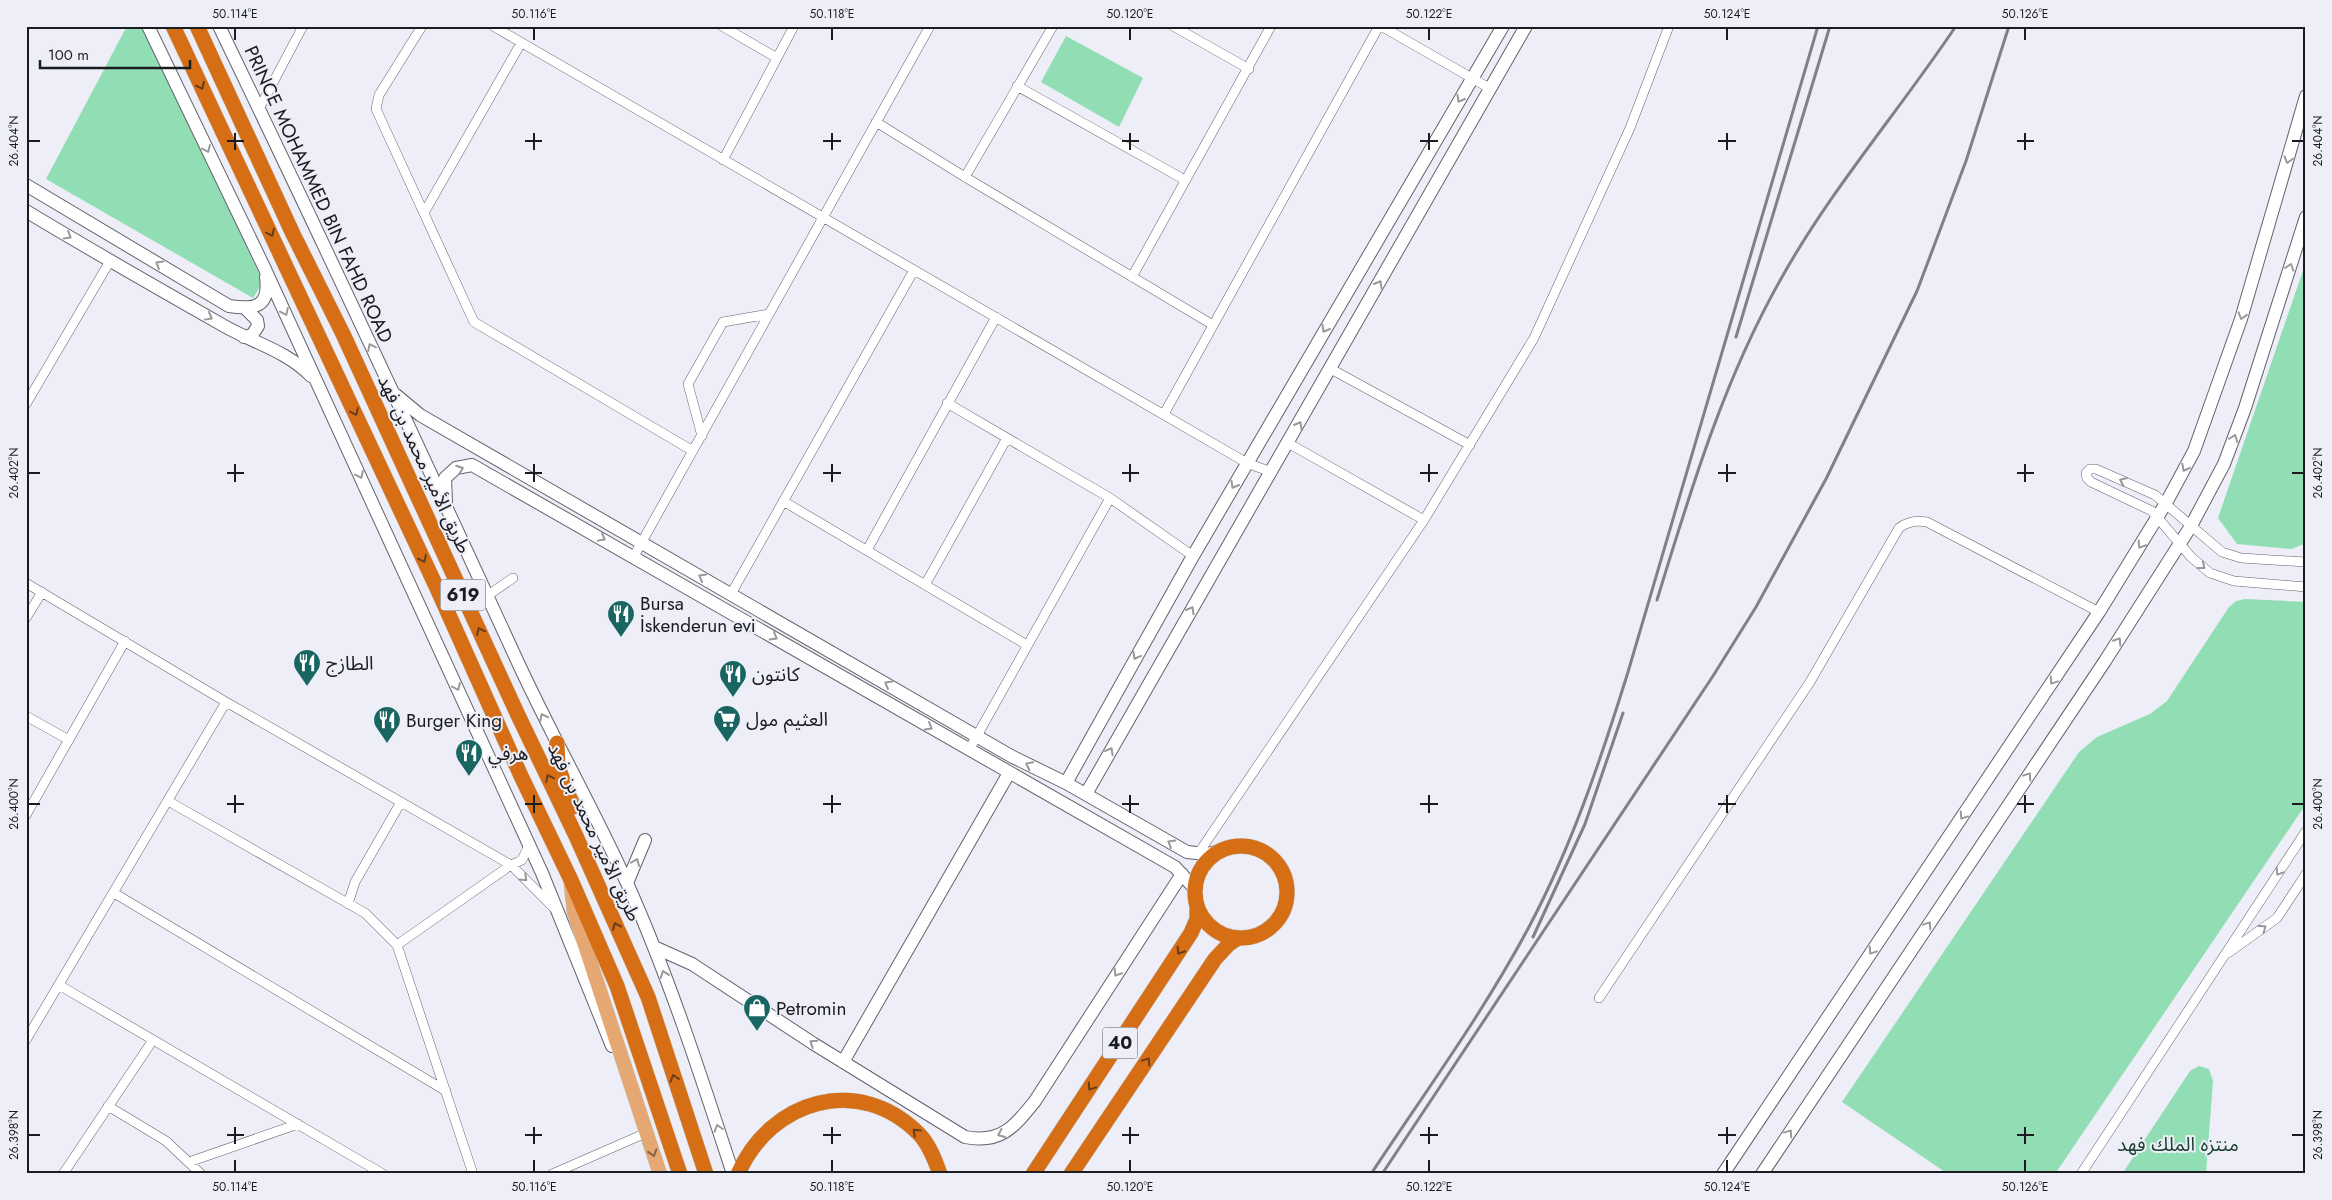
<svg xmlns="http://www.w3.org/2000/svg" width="2332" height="1200" viewBox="0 0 2332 1200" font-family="Jost,'Noto Sans Arabic',sans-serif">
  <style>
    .green { fill: #91deb4 }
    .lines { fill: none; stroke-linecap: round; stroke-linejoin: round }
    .street-casing { stroke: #62636b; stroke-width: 10 }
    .secondary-casing { stroke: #62636b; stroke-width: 14 }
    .primary-casing { stroke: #cdcdce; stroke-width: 15 }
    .highway-casing { stroke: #cdcdce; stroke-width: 16 }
    .street { stroke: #fff; stroke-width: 9 }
    .secondary { stroke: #fff; stroke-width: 12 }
    .primary { stroke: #e6a873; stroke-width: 14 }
    .highway { stroke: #d56e15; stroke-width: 15 }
    .rail { stroke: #808187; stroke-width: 3 }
    .oneway { stroke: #653d1b }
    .oneway2 { stroke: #98999a }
    .oneway3 { stroke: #806249 }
    .ticks { fill: none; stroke: #1b1c1f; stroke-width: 2 }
    .labels { text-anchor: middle; stroke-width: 4; stroke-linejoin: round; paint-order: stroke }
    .shield { fill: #edeef8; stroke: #5a5b60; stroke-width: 1 }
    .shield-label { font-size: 18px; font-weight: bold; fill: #1b1c1f }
    .street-label { font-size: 19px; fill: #1b1c1f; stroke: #edeef8 }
    .poi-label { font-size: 19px; fill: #1b1c1f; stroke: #edeef8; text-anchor: start }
    .park-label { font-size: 19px; fill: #19402c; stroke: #edeef8 }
    .neatline { fill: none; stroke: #1b1c1f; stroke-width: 2 }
    .ticks-label { font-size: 12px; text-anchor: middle; fill: #1b1c1f }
  </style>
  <rect width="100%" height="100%" fill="#edeef8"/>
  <!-- green -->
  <path class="green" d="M127 26H145L263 282 253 298 46 179Z
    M1066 36 1143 78 1119 127 1041 82Z
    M2306 262V543L2292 549 2237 544 2218 518Z
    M2245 599 2306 602V804L2055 1174H1948L1842 1102 2079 752 2097 737 2150 714 2167 701 2229 607 2236 601Z
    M2199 1066 2209 1069 2213 1081 2206 1174H2122L2190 1071Z"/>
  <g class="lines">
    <defs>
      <path id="street" d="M422 26 379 95 376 109 474 322 693 451
        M493 26 1247 463 1271 472
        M722 26 777 58
        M1173 26 1249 69
        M1381 26 1491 89
        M1017 86 1185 180
        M259 109 303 26
        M876 122 965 177 1213 325
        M723 160 794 26
        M965 177 1053 26
        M424 213 521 43
        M1132 277 1271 26
        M1331 369 1470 445
        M947 403 1110 498 1193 556
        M26 404 110 261
        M1164 414 1379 26
        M702 436 688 384 723 322 769 314
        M1288 443 1424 520
        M783 501 1027 645
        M867 550 996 317
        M634 556 930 26
        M2306 562 2241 558 2222 552 2155 495 2096 469H2090L2086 473 2087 478 2091 482 2152 511 2191 557 2210 573 2234 581 2306 587
        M26 583 226 702 511 865 397 945
        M925 585 1007 438
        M731 594 914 270
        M487 596 513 578
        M26 618 42 592
        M26 716 69 740
        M969 750 1110 498
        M168 801 365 913 397 945 473 1174
        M26 815 125 641
        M529 845 522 860 511 865 554 908
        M1198 854 1424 520 1534 338 1630 128 1669 26
        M114 893 446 1091
        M348 904 355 882 401 802
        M2228 953 2277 918 2306 874
        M59 985 383 1174
        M1599 998 1810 682 1899 528C1908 521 1917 520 1927 522L2099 612
        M26 1040 226 702
        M108 1106 166 1141 201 1174
        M189 1162 298 1124
        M63 1174 153 1040
        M552 1174 646 1133
        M2081 1174 2306 831"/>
      <path id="secondary" d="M148 26 264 267 542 873 612 1046
        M219 26C320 235 418 445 515 656 550 733 592 806 627 883 669 977 701 1076 733 1174
        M26 185 229 306C255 310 270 307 266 277
        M26 211C92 251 159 289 226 327 255 343 288 352 311 376
        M244 337 252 335 258 326 257 320 246 309
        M396 395 420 415 1011 756 1066 783 1187 852 1206 854 1218 852
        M446 502 445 478 456 468 472 465 1175 867 1195 889
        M1066 783 1193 556 1503 26
        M1086 794 1526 26
        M627 883 645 840
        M654 947 692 964 814 1044 965 1137C1001 1144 1014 1127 1035 1101L1182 874
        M843 1062 1009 773
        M1723 1174 2099 612 2166 503 2194 451 2241 319 2306 96
        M1762 1174 2105 661 2191 526 2224 464 2245 408 2306 217"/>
      <path id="primary" d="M571 885 574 912 660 1174"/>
      <path id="highway" d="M173 26 436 586 521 776 571 880 617 986 680 1174
        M197 26 293 234 343 334 517 713 576 836 648 997 706 1174
        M557 743 558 766 573 807
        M1195 892a46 46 0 1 1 92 0a46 46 0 1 1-92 0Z
        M738 1174C770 1100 859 1073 919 1134 929 1144 935 1160 940 1174
        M1033 1174 1191 933 1197 919V907
        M1071 1174 1215 959 1229 944 1238 938"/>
    </defs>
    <!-- street casing -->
    <use href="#street" class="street-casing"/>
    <!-- secondary casing -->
    <use href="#secondary" class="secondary-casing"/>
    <!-- primary casing -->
    <use href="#primary" class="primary-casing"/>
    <!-- highway casing -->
    <use href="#highway" class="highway-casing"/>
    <!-- street -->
    <use href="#street" class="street"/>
    <!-- secondary -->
    <use href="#secondary" class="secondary"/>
    <!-- primary -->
    <use href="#primary" class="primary"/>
    <!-- highway -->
    <use href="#highway" class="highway"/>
    <!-- rail -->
    <path class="rail" d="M1736 337 1830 26
      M1657 600C1691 489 1724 379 1782 277 1832 188 1899 111 1956 26
      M1533 937 1585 824 1623 713
      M1371 1174C1425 1092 1484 1012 1530 925 1572 845 1601 759 1628 672L1818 26
      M1382 1174 1713 676 1756 607 1826 479 1917 291 1966 161 2009 26"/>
  </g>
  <!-- one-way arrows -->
  <defs><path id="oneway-chevron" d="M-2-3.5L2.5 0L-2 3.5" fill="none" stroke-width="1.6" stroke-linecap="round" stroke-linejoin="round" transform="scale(1.25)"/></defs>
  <g class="oneway">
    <use href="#oneway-chevron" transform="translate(201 86) rotate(65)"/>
    <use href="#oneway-chevron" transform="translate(271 233) rotate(65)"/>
    <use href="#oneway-chevron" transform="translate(355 412) rotate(65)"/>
    <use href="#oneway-chevron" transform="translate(423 559) rotate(65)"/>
    <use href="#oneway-chevron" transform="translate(480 631) rotate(-115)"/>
    <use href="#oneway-chevron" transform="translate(549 778) rotate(-116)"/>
    <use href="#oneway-chevron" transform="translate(616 926) rotate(-114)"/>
    <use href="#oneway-chevron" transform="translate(1180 951) rotate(123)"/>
    <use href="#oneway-chevron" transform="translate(1147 1061) rotate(-56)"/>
    <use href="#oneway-chevron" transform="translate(674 1078) rotate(-108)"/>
    <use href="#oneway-chevron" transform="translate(1091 1087) rotate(124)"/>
    <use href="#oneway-chevron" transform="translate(916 1132) rotate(-136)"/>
  </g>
  <g class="oneway2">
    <use href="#oneway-chevron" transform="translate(1460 99) rotate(120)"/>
    <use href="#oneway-chevron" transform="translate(207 149) rotate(65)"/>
    <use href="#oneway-chevron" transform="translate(2288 160) rotate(106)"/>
    <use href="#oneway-chevron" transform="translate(68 236) rotate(31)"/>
    <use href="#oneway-chevron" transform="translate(159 264) rotate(-149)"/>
    <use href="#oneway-chevron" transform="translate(2290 267) rotate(-72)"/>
    <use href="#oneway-chevron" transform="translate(1379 284) rotate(-60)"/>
    <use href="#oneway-chevron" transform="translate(285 312) rotate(65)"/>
    <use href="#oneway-chevron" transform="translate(2242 316) rotate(107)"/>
    <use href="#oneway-chevron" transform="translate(209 317) rotate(29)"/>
    <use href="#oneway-chevron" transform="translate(1325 329) rotate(120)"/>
    <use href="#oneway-chevron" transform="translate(371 347) rotate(-116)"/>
    <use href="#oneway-chevron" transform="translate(1299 425) rotate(-60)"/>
    <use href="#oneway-chevron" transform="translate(2234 438) rotate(-69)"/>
    <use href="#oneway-chevron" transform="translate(2185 468) rotate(118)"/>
    <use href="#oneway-chevron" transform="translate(460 469) rotate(-20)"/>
    <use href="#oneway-chevron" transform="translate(360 475) rotate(65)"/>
    <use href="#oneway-chevron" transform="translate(2123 481) rotate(-156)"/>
    <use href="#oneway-chevron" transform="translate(1234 485) rotate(120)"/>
    <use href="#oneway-chevron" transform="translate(602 538) rotate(29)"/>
    <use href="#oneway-chevron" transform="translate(2141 545) rotate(122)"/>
    <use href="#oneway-chevron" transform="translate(2202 566) rotate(38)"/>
    <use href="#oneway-chevron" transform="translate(702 577) rotate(-150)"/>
    <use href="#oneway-chevron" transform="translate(1191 610) rotate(-60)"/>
    <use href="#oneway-chevron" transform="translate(774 637) rotate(30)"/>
    <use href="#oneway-chevron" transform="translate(2118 641) rotate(-57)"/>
    <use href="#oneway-chevron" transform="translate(1136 656) rotate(119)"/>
    <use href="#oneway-chevron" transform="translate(2053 681) rotate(124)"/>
    <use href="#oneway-chevron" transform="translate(888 684) rotate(-150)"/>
    <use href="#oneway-chevron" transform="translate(457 687) rotate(65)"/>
    <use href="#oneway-chevron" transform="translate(543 717) rotate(-117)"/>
    <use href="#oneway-chevron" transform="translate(929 727) rotate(30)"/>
    <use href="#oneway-chevron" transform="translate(1110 751) rotate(-61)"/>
    <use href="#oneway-chevron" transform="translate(1029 765) rotate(-154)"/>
    <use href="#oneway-chevron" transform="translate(2028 776) rotate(-56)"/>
    <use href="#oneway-chevron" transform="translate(1963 816) rotate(124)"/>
    <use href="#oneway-chevron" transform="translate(1171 843) rotate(-150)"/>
    <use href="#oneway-chevron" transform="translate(636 862) rotate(-67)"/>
    <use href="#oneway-chevron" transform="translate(2279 872) rotate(123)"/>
    <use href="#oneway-chevron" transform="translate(524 878) rotate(44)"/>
    <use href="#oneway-chevron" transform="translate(1928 925) rotate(-56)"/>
    <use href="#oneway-chevron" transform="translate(2263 928) rotate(-36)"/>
    <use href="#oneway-chevron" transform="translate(1872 951) rotate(124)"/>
    <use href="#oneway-chevron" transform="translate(1117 973) rotate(123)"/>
    <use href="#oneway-chevron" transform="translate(664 974) rotate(-110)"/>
    <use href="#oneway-chevron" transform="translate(813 1043) rotate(-147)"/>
    <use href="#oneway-chevron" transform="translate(718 1128) rotate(-108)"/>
    <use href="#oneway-chevron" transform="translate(1789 1133) rotate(-56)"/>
    <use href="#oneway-chevron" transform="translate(1001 1134) rotate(155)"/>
  </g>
  <use class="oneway3" href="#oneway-chevron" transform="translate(653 1153) rotate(73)"/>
  <!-- ticks -->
  <path class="ticks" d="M235 28V40M534 28V40M832 28V40M1130 28V40M1429 28V40M1727 28V40M2025 28V40M235 133V150M534 133V150M832 133V150M1130 133V150M1429 133V150M1727 133V150M2025 133V150M28 141H40M227 141H244M525 141H542M823 141H841M1122 141H1139M1420 141H1438M1718 141H1736M2017 141H2034M2292 141H2304M235 464V482M534 464V482M832 464V482M1130 464V482M1429 464V482M1727 464V482M2025 464V482M28 473H40M227 473H244M525 473H542M823 473H841M1122 473H1139M1420 473H1438M1718 473H1736M2017 473H2034M2292 473H2304M235 795V813M534 795V813M832 795V813M1130 795V813M1429 795V813M1727 795V813M2025 795V813M28 804H40M227 804H244M525 804H542M823 804H841M1122 804H1139M1420 804H1438M1718 804H1736M2017 804H2034M2292 804H2304M235 1127V1144M534 1127V1144M832 1127V1144M1130 1127V1144M1429 1127V1144M1727 1127V1144M2025 1127V1144M28 1135H40M227 1135H244M525 1135H542M823 1135H841M1122 1135H1139M1420 1135H1438M1718 1135H1736M2017 1135H2034M2292 1135H2304M235 1160V1172M534 1160V1172M832 1160V1172M1130 1160V1172M1429 1160V1172M1727 1160V1172M2025 1160V1172"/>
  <!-- icons -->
  <defs>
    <symbol id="restaurant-pin" viewBox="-11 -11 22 30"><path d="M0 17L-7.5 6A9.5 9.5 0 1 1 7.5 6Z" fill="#186562" stroke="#edeef8"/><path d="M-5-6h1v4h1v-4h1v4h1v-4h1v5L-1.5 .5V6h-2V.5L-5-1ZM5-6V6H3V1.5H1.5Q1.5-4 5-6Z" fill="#fff"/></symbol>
    <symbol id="supermarket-pin" viewBox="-11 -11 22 30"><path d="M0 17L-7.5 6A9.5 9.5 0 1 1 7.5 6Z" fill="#186562" stroke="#edeef8"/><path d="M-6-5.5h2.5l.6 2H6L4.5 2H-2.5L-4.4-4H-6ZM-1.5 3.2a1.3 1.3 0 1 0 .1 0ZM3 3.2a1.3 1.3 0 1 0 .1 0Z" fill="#fff"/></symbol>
    <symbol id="shop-pin" viewBox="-11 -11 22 30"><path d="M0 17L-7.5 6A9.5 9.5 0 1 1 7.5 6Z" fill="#186562" stroke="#edeef8"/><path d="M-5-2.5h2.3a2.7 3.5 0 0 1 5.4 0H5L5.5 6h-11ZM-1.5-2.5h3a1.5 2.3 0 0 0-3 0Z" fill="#fff"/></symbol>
  </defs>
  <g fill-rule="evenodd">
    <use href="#restaurant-pin" x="605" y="598" width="32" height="43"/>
    <use href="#restaurant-pin" x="291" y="647" width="32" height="43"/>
    <use href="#restaurant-pin" x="717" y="658" width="32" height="43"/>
    <use href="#supermarket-pin" x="711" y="703" width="32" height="43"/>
    <use href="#restaurant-pin" x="371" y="704" width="32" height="43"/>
    <use href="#restaurant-pin" x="453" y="737" width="32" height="43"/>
    <use href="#shop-pin" x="741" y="992" width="32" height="43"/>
  </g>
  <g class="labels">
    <!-- shield labels -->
    <g class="shield">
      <rect x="440.5" y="579.5" width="45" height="31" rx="4"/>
      <rect x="1102.5" y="1027.5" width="35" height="31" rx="4"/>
    </g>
    <g class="shield-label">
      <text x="463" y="601">619</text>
      <text x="1120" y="1049">40</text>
    </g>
    <!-- street labels -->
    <g class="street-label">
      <text transform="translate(319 194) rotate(65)" y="7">PRINCE MOHAMMED BIN FAHD ROAD</text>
      <text transform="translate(425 464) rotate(65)" y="7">طريق الأمير محمد بن فهد</text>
      <text transform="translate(595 832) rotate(65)" y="7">طريق الأمير محمد بن فهد</text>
    </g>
    <!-- poi labels -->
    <g class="poi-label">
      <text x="640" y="610">Bursa<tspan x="640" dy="22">İskenderun evi</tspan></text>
      <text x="326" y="670">الطازج</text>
      <text x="752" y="681">كانتون</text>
      <text x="746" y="726">العثيم مول</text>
      <text x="406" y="727">Burger King</text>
      <text x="488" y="760">هرفي</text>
      <text x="776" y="1015">Petromin</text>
    </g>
    <!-- park labels -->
    <g class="park-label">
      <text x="2178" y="1151">منتزه الملك فهد</text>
    </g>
  </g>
  <!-- border -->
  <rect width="2332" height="1200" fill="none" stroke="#edeef8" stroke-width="55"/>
  <!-- scale -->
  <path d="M40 60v8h150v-8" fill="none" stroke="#1b1c1f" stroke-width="2.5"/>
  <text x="48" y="60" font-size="15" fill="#1b1c1f" stroke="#edeef8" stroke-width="4" paint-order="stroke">100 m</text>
  <rect x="28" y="28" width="2276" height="1144" class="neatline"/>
  <g class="ticks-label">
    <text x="235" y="18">50.114°E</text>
    <text x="534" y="18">50.116°E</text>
    <text x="832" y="18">50.118°E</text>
    <text x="1130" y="18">50.120°E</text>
    <text x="1429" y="18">50.122°E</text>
    <text x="1727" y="18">50.124°E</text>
    <text x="2025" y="18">50.126°E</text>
    <text transform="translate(14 141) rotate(-90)" y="4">26.404°N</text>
    <text transform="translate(2318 141) rotate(-90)" y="4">26.404°N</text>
    <text transform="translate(14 473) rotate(-90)" y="4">26.402°N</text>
    <text transform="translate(2318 473) rotate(-90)" y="4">26.402°N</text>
    <text transform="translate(14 804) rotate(-90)" y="4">26.400°N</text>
    <text transform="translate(2318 804) rotate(-90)" y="4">26.400°N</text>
    <text transform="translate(14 1135) rotate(-90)" y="4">26.398°N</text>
    <text transform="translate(2318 1135) rotate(-90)" y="4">26.398°N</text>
    <text x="235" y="1191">50.114°E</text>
    <text x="534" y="1191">50.116°E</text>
    <text x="832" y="1191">50.118°E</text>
    <text x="1130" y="1191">50.120°E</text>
    <text x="1429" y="1191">50.122°E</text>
    <text x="1727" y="1191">50.124°E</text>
    <text x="2025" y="1191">50.126°E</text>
  </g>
</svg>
